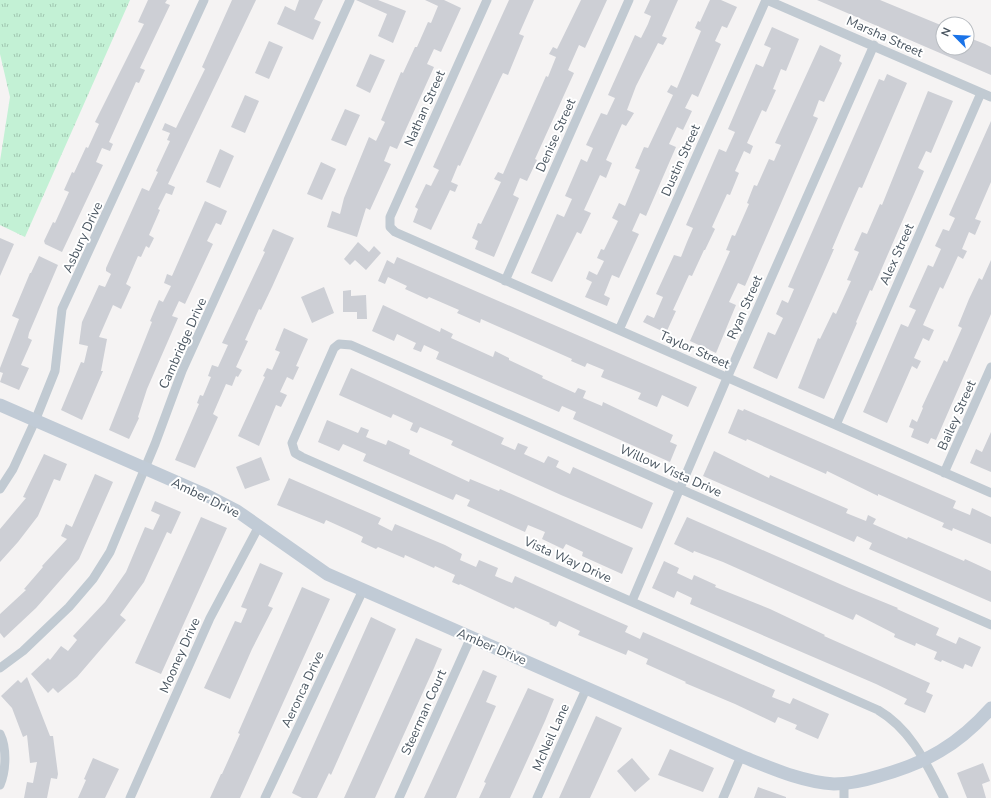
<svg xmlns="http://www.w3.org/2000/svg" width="991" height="798" viewBox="0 0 991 798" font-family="'Nunito Sans',sans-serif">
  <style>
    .grass { fill: url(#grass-tufts) }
    .building { fill: #cdcfd5 }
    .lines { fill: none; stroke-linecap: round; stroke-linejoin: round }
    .street { stroke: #c1cad2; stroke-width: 9 }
    .secondary { stroke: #c1cbd6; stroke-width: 13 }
    .labels { text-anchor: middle; stroke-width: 4; stroke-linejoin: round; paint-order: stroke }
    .street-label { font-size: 13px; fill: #4a5661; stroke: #fff }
  </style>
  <defs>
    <pattern id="grass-tufts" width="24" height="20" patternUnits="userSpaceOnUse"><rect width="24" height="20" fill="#c3f1d5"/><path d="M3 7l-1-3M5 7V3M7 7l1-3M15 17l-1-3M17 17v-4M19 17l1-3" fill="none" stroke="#a0c6b0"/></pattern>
  </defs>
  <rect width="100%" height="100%" fill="#f5f3f3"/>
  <!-- grass -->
  <path class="grass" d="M0 0H130L25 237 0 225V161L10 97 0 54Z"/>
  <!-- building -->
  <path class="building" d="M148 0H167L165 3 170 5 140 68 145 70 139 83 136 82 109 142 113 144 110 151 102 148 96 162 103 165 62 252 45 244 44 241 53 222 55 223 69 192 64 190 72 172 74 173 86 147 88 148 99 124 95 122 144 24 138 22Z
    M232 0H256L168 184 175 187 172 195 166 193 158 209 160 210 149 235 154 238 149 248 146 246 141 257 138 256 126 284 131 287 121 309 113 305 99 337 107 339 101 371H103L82 420 61 410 81 362 84 363 88 346 79 344 82 322 99 285 105 287 111 274 106 271V268L142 188 149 191 158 172 156 171 170 141 167 140 170 133 162 130 165 123 176 128 205 69 202 67Z
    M299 0H323L314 19 321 22 313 40 277 24 285 6 295 11Z
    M356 0H378L406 11 393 43 378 36 387 14Z
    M425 0H444L461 8 441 52 434 49 427 64 434 67 397 149 390 146 384 161 391 164 370 210 366 208 357 237 327 227 332 211 340 214 344 198 369 137 376 141 385 122 381 120 401 72 403 73 415 47H417L428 22 431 23 438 6Z
    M509 0H534L519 34 524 36 508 75 503 73 500 79 460 166 458 165 451 182 458 185 455 192 450 190 431 230 413 222 418 209 415 207 426 184 431 186 439 170 433 167Z
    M581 0H607L585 48 579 45 568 70 574 73 535 159 537 160 527 181 520 178 513 195 519 198 494 257 475 249 478 241 472 238 478 223 481 224 501 182 494 179 498 172 503 174 546 76 548 77 556 57 549 54 553 47 557 49Z
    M650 0H678L662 36 667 38 663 45 658 43 636 86 627 110 634 113 626 126 622 124 606 160 612 163 606 178 600 175 584 210 591 213 581 234 577 232 552 282 531 273 557 214 564 217 572 199 565 196 581 159 587 162 593 148 586 145 601 113 607 115 615 98 608 95 635 35 641 38 648 24 651 16 644 13Z
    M710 0H721L737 7 727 28 722 26 715 41 721 44 698 97 692 94 685 108 692 111 683 130 677 127 669 144 676 147 646 216 640 213 632 231 639 234 619 278 612 275 604 295 610 298 607 306 585 297 592 282 586 279 589 271 597 275 604 261 597 258 601 249 604 250 618 221 612 218 619 203 625 206 640 170 635 168 644 147 648 148 673 95 667 92 671 85 677 88 701 31 695 28 698 21 700 22Z
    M817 0H880L943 26V48H967V37L985 44 991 47V75Z
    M772 27 799 39 786 71 781 69 773 89 776 90 766 112 762 110 747 143 753 146 750 154 744 151 735 171 739 173 730 195 727 194 712 227 715 229 705 250H704L692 276 689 275 673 310 676 311 666 333 643 322 647 315 654 318 663 297 656 294 674 255 681 257 687 242 693 228 686 225 719 149 726 152 735 132 728 129 756 64 763 67 771 48 764 45Z
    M269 41 283 47 269 79 255 73Z
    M820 45 841 55 839 61 842 63 824 102 819 100 813 116 818 118 745 286 738 283 729 302 736 305 716 353 690 341 730 251 726 250 732 235 735 236 749 204 747 203 754 185 757 186 769 159 774 161 781 145 775 143Z
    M370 54 385 60 370 93 356 86Z
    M887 74 907 83 862 188 859 187 844 221 832 249H834L777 379 753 368 768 332 775 335 783 318 776 314 782 300 788 303 794 289 788 287 879 79 884 81Z
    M928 91 953 101 931 153 926 151 918 168 924 171 872 291 870 290 856 322 857 323 824 399 798 388 818 338 820 339 833 312 836 314 851 281 847 280 859 252 854 250 862 232 867 234 880 204 882 205Z
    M245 95 259 101 245 133 231 127Z
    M345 109 360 115 346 146 331 140Z
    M991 121V182L975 219 981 221 975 235 969 232 962 249 967 251 963 259 958 256 943 289 940 287 923 325 934 330 929 341 923 338 914 358 921 361 917 369 912 366 887 423 863 412 901 324 908 327 916 310 909 307 928 265 933 267 941 249 935 246 943 229 949 231 955 218 949 215Z
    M220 149 234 156 220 188 206 182Z
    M321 162 336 169 322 200 307 194Z
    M205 201 227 211 221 225 216 223 207 241 213 244 185 304 179 301 172 316 178 318 147 389 138 417 139 418 129 439 109 430 152 322 150 321 159 300 163 302 171 286 164 283 167 274 172 276Z
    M273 229 294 238 272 287 261 310 259 309 245 340 248 341 236 367 242 370 238 377 236 376 232 386 226 384 213 414 218 417 195 468 175 460 199 404 197 403 200 395 203 396 211 377 208 376 212 365 218 367 228 345 222 343 265 252 263 251Z
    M0 238 14 244 0 276Z
    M358 242 369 252 374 246 381 253 366 270 355 260 350 265 344 259Z
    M39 256 58 265 29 333 28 338 32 340 21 365 29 368 19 390 0 382 3 373 0 372V368L19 319 12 316 30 273H31Z
    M397 257 697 387 688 407 662 395 657 407 638 399 641 393 601 377 604 370 587 363 585 367 571 361 572 359 481 319 480 323 457 313 459 310 429 297 427 299 405 289 407 286 388 277 385 284 378 281 387 260 394 264Z
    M991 260V314L936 440 931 438 928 444 911 437 914 429 909 427 912 419 917 422 923 408 922 407 944 360 947 362 962 328 958 326 969 299 979 278 982 280Z
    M324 287 334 313 312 323 301 297Z
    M351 290V296L366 295 367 319H357V312H343V291Z
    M383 305 440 332 441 328 453 334 451 338 493 357 495 351 509 358V360L543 376 542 378 575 393 578 388 586 391 583 398 602 406 603 402 673 435 670 442 677 445 670 462 573 419 576 412 562 406 559 412 436 359 439 352 424 345 421 352 413 349 416 343 397 334 394 341 372 331Z
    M284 328 308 339 296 366 299 367 293 380 287 377 280 392 287 395 281 407 276 405 259 446 238 436 265 377 263 376 267 368 272 370 280 352 275 350Z
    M351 368 504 438 501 444 515 450 518 443 528 447 524 454 544 463 548 456 559 461 556 467 570 474 573 467 653 503 642 529 561 495 451 445 453 441 420 427 417 433 410 430 413 423 393 414 391 418 339 395Z
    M738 409 743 411 744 409 956 501 953 508 970 515 972 508 991 517V544L953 528 952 531 942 527 944 523 878 494V496L827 471 826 474 747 439 746 441 728 433Z
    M327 420 358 433 361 427 369 430 366 437 386 445 388 440 410 450 409 454 469 482 470 479 499 491 500 489 633 548 622 574 582 556 583 552 566 544 563 549 542 539 545 532 528 525 525 532 467 506 470 500 456 494 453 500 363 461 366 454 343 444 339 451 318 442Z
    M991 432V472L970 463 976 449 982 452Z
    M714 451 769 478 770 475 848 509 846 513 866 521 868 515 876 519 873 524 907 539 908 537 964 561 965 559 991 571V602L869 549 872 543 857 536 854 542 703 476Z
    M44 454 67 464 60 481 54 479 38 516 18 542 0 562V529L26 498 23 497Z
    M261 457 270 480 245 489 236 467Z
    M95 474 113 482 79 559 36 608 4 638 0 633V614L26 590 24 589 43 567 42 566 67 539 61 536 66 524 72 527Z
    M289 478 381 518 378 524 392 531 395 524 445 545 462 554 460 560 476 567 479 560 498 568 495 576 512 583 515 576 628 626 625 632 640 639 643 632 775 690 772 697 790 704 793 698 829 714 818 739 795 729 797 725 778 717 775 723 735 704 685 683 686 682 646 664 648 659 628 650 626 655 578 635 580 631 559 621 556 627 549 624 550 623 515 607 514 609 460 584 459 585 452 582 455 575 435 566 434 568 405 555 404 558 378 547 376 549 361 542 363 537 357 534 326 520 324 524 277 505Z
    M155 501 181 512 171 534 167 532 144 582 120 615 126 620 77 677 58 693 53 688 48 693 31 674 48 658 50 660 61 646 68 651 77 640 73 636 105 602 126 572 145 527 153 530 160 515 151 511Z
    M201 517 227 528 161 674 135 663Z
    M687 517 849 588 898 608 897 609 939 628 936 635 956 644 959 637 981 647 972 667 965 664 963 669 942 660 941 662 934 659 937 652 916 643 915 646 894 637 895 634 856 614 853 620 723 562 694 551 693 553 674 544Z
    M664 561 679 568 677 573 692 580 694 575 716 585 715 587 770 609 825 635 824 636 930 683 926 692 933 695 925 713 904 704 907 699 876 684 690 604 692 598 677 591 674 598 652 588Z
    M260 563 283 573 268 606 273 608 252 649 230 699 204 688 235 621 241 623 247 609 241 607Z
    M302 587 330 599 240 798H210L221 774H222L240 734 238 733Z
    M371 617 396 629 331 775 329 773 317 798H302L292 793Z
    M416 638 442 649 434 668 375 798H344Z
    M483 670 497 676 486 702 496 706 456 798H424Z
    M27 677 50 736H53L58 774 57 779 51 778 47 798H24L27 782 33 783 37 762 30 763 27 735 23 737 12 708 1 696 18 680 21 683Z
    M528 688 554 699 545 721 510 798H479L486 783 484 782Z
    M596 716 622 728 590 798H559Z
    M670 749 714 768 703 792 658 775Z
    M93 758 119 769 105 798H78L86 780 84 779Z
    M632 758 650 779 635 792 617 771Z
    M983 763 990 781 982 784 986 798H967L957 773Z
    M758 787 786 797V798H754Z"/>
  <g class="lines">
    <!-- street -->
    <path class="street" d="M487 0 390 217V227L395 232 991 493
      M767 0 991 97
      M505 281 629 0
      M619 330 766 0
      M836 425 981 93
      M944 473 991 367
      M0 489 13 469 35 421 55 371 62 309 204 0
      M632 601 727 378 874 45
      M0 668 23 651 69 607 93 579 110 552 155 444 182 371 350 0
      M0 734C7 748 6 771 0 785
      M844 783V798
      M130 798 210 618 259 526
      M265 798 363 590
      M399 798 471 637
      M537 798 587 687
      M723 798 741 756
      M944 798C927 765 912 730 878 710L302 457 295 453 292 443 334 348 339 344 351 345 991 625"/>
    <!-- secondary -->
    <path class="secondary" d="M0 405 206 495 237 511 327 574 741 756C771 768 802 782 834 784 849 784 866 780 879 776 926 763 958 745 991 708"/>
  </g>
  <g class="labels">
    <!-- street labels -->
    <g class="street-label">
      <text transform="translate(885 36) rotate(24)" y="5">Marsha Street</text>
      <text transform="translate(424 108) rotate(-66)" y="5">Nathan Street</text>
      <text transform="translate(555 135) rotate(-66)" y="5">Denise Street</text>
      <text transform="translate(680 160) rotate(-66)" y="5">Dustin Street</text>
      <text transform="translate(82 237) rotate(-65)" y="5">Asbury Drive</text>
      <text transform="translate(896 254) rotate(-66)" y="5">Alex Street</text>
      <text transform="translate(744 307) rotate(-66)" y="5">Ryan Street</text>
      <text transform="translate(182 343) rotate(-66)" y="5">Cambridge Drive</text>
      <text transform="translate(695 349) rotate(24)" y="5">Taylor Street</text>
      <text transform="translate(956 415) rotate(-66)" y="5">Bailey Street</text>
      <text transform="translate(671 470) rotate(24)" y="5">Willow Vista Drive</text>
      <text transform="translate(206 497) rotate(26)" y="5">Amber Drive</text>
      <text transform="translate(568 559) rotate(24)" y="5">Vista Way Drive</text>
      <text transform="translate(492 646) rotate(23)" y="5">Amber Drive</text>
      <text transform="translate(179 655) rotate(-66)" y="5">Mooney Drive</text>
      <text transform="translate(302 689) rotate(-65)" y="5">Aeronca Drive</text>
      <text transform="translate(423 712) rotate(-66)" y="5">Steerman Court</text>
      <text transform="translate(550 737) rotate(-66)" y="5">McNeil Lane</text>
    </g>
  </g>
  <!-- north arrow -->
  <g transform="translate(955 36) rotate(294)"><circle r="19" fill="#ffffff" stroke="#b7bbc0"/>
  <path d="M0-3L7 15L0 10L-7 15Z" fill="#1a73e8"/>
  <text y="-6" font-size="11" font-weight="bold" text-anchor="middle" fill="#4a5661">N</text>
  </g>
</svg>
